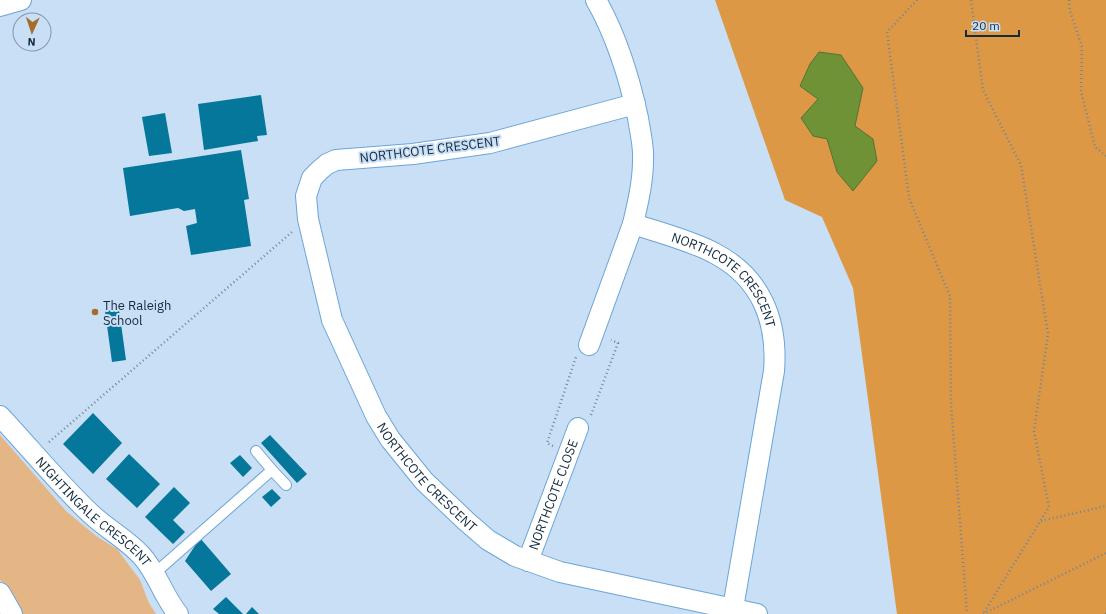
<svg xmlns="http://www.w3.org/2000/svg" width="1106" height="614" viewBox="0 0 1106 614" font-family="'IBM Plex Sans',sans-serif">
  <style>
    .green { fill: #e4b685 }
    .forest { fill: #dd9846 }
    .water { fill: #6e9235; stroke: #537338 }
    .building { fill: #05779a }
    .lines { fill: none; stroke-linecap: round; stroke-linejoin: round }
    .service-casing { stroke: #6ca5d9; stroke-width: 12 }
    .minor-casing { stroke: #6ca5d9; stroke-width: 22 }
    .path { stroke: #6f869b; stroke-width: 2.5; stroke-dasharray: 1 3; stroke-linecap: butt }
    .service { stroke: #fff; stroke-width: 10 }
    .minor { stroke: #fff; stroke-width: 20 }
    .poi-dot { fill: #a46d29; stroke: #c8dff5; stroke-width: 1.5 }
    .labels { text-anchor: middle; stroke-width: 4; stroke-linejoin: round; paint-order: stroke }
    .street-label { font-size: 13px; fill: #142b40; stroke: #c8dff5 }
    .poi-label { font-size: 13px; fill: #142b40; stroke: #c8dff5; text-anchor: start }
  </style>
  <rect width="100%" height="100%" fill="#c8dff5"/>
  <!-- green -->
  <path class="green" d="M0 435 66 511 96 536 117 549 140 580 149 603 156 614H20L6 587 0 580Z"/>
  <!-- forest -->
  <path class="forest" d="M715 0H1106V614H897L853 288 822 217 785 200Z"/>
  <!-- water -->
  <path class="water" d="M819 52 841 55 863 88 855 126 873 139 877 161 853 191 837 172 827 139 813 136 801 118 818 99 800 86 810 64Z"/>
  <!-- building -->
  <path class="building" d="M261 95 267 135 257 136 258 141 204 150 198 104Z
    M165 113 172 153 149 156 142 117Z
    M241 150 249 199 244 200 251 246 191 255 186 226 197 223 195 209 184 211 178 208 130 216 123 168Z
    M119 309 126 360 112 362 105 311Z
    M93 413 122 443 93 474 63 444Z
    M270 435 307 474 297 483 261 443Z
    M129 454 160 484 137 508 106 479Z
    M240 455 252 468 243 477 230 463Z
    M174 487 190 503 173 520 185 532 173 544 145 517Z
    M272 489 281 498 271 507 262 497Z
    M200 538 231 574 211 591 185 561Z
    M226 597 243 614H219L213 609Z
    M252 607 259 614H246Z"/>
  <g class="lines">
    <defs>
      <path id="service" d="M272 470 286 485
        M155 573 272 470 256 451"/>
      <g id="minor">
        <path id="s1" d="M596 0C617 37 629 76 638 118 640 132 644 146 643 160 643 182 638 202 633 224 658 232 692 241 714 253 761 277 778 321 774 371L733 608"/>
        <path d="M0 6 21 0"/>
        <path id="s2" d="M635 104 490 143 413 154 336 160 327 164 320 170 312 178 306 196 308 219 332 320 376 416 390 439 424 481 466 521 488 540 515 556 560 572 757 614"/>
        <path d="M589 345 633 224"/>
        <path id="s3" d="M0 416C30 448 59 484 91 514 107 529 126 539 141 555 157 572 163 596 178 614"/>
        <path id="s4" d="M528 561 578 428"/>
        <path d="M0 593 12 614"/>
      </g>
    </defs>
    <!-- service casing -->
    <use href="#service" class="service-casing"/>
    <!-- minor casing -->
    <use href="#minor" class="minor-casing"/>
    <!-- path -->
    <path class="path" d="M917 0 887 32 909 198 950 296 951 404 967 614
      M971 0 983 90 1021 165 1048 334 1034 431 1049 507 983 614
      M1069 0 1070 11 1082 47 1081 91 1095 147 1106 156
      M591 415 618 343 611 340
      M49 442 292 232
      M553 446 547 443 576 357
      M1041 521 1106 506
      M983 614 1106 553
      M1105 614H1106"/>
    <!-- service -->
    <use href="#service" class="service"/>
    <!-- minor -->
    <use href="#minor" class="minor"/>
  </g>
  <!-- markers -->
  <circle class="poi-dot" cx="95" cy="312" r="4"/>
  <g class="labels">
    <!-- street labels -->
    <g class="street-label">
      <text transform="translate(430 149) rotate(-7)" y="5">NORTHCOTE CRESCENT</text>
      <text dy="5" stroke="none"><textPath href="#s1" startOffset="345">NORTHCOTE CRESCENT</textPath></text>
      <text dy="5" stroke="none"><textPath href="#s2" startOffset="667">NORTHCOTE CRESCENT</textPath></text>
      <text dy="5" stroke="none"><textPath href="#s4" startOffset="71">NORTHCOTE CLOSE</textPath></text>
      <text dy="5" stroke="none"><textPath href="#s3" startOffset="134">NIGHTINGALE CRESCENT</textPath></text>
    </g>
    <!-- poi labels -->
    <g class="poi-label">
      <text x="103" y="310">The Raleigh<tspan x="103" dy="15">School</tspan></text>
    </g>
  </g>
  <!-- north arrow -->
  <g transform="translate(32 32) rotate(183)"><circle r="19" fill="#c8dff5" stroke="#8097ad"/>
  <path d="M0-3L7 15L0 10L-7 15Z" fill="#a46d29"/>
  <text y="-6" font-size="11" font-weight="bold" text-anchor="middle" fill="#142b40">N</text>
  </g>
  <!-- scale -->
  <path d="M966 30v6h53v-6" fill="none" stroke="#142b40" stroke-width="2"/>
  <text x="972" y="30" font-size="12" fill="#142b40" stroke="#c8dff5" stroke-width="3" paint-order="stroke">20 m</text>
</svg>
